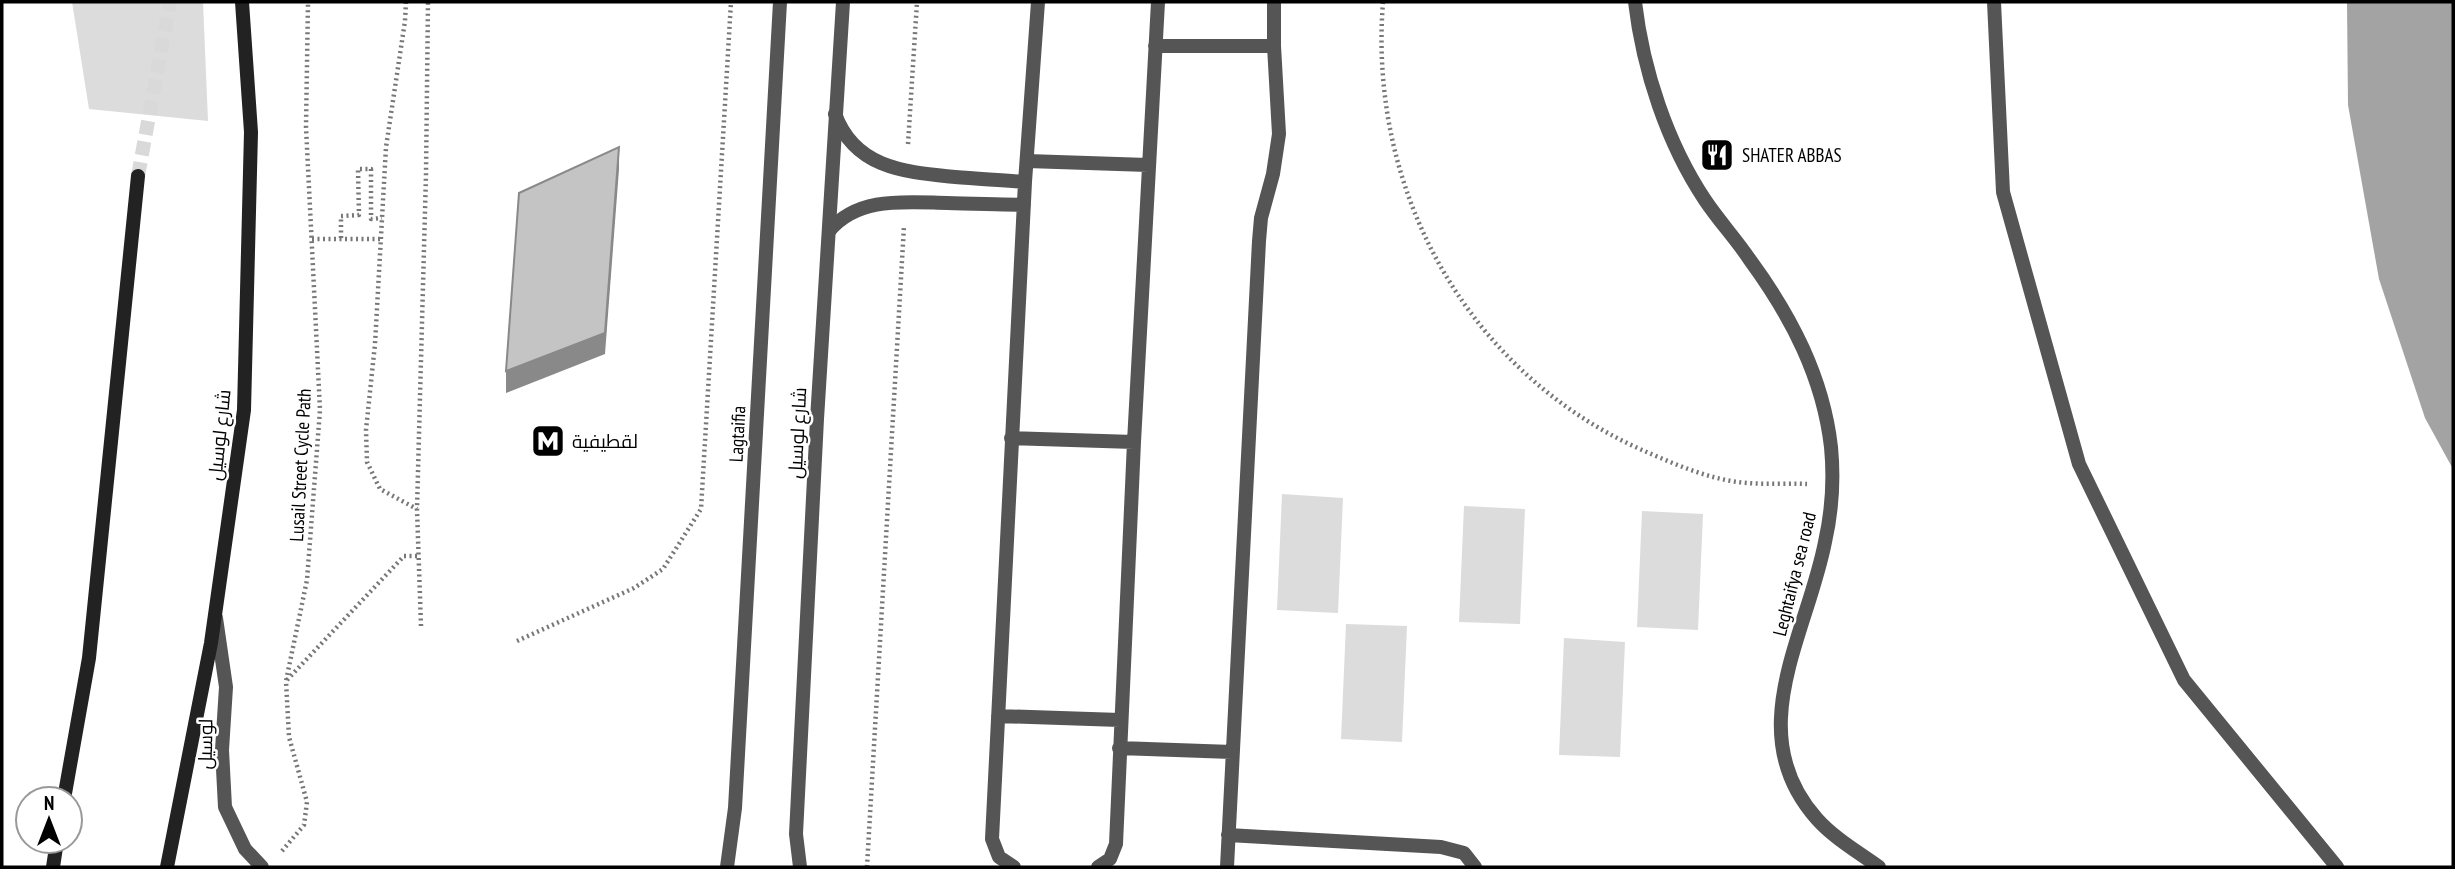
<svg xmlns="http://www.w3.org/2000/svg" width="2455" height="869" viewBox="0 0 2455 869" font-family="'PT Sans Narrow',Cairo,sans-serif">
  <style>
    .green { fill: #dcdcdc }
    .water { fill: #a3a3a3 }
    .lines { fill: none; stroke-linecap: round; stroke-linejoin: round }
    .secondary-tunnel { stroke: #d9d9d9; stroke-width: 14; stroke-dasharray: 14 7; stroke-linecap: butt }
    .path { stroke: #777; stroke-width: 4.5; stroke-dasharray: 2 3.5; stroke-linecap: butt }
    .lane { stroke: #555; stroke-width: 14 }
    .street { stroke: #555; stroke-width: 14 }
    .secondary { stroke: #222; stroke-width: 14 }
    .shaded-wall { fill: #898989 }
    .building { fill: #c4c4c4; stroke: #898989; stroke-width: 2 }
    .labels { text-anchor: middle; stroke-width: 5; stroke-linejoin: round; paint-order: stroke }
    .poi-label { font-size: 19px; fill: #000; stroke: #fff; text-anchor: start }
    .street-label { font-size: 19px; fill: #000; stroke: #fff }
  </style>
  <rect width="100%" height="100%" fill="#fff"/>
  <!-- green -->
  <path class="green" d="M72 2H203L208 121 89 109Z
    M1282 494 1343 498 1338 613 1277 610Z
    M1464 506 1525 509 1520 624 1459 622Z
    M1642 511 1703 514 1698 630 1637 627Z
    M1346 624 1407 626 1402 742 1341 739Z
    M1564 638 1625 642 1620 757 1559 755Z"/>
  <!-- water -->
  <path class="water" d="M2347 2H2453V469L2425 418 2379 279 2348 105Z"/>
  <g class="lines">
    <!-- secondary-tunnel -->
    <path class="secondary-tunnel" d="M138 176 170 2"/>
    <!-- path -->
    <path class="path" d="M406 2 405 21 386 147 375 344 366 430 367 462 380 489 417 509
      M1383 2C1368 191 1467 372 1642 450 1672 463 1706 478 1738 482 1761 485 1785 483 1807 484
      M908 144 917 2
      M341 238V216L359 215 358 169H371V219L382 218
      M312 239H381
      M421 626 417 509 426 174 428 2
      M517 641 634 588 663 569 701 509 731 2
      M287 680 404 556H418
      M282 851 304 825 307 802 289 737 286 681 307 580 320 410 306 127 308 2
      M867 867 904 226"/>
    <!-- lane -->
    <path class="lane" d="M1635 2C1643 70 1667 143 1705 200 1719 221 1736 239 1750 260 1791 316 1823 377 1831 447 1834 478 1832 511 1825 542 1807 635 1740 733 1817 819 1834 838 1858 852 1879 867
      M1994 2 2003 192 2079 464 2184 680 2337 867
      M1155 46H1274
      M835 114C855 169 906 172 955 177 979 179 1002 180 1025 182
      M1027 161 1148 165
      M829 231C858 196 905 202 947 203 973 204 998 204 1024 205
      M1011 438 1134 442
      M998 716 1120 720
      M1119 748 1232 752
      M1228 835 1441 847 1464 853 1475 867
      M1014 867 999 857 992 839 1025 182 1038 2
      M1098 867 1110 859 1116 844 1134 442 1158 2
      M1227 867 1259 241 1261 218 1273 174 1279 134 1274 46V2"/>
    <!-- street -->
    <path class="street" d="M216 618 226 687 222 750 225 807 245 849 262 867
      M727 867 735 808 780 2
      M800 867 796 834 817 419 843 2"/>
    <!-- secondary -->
    <path class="secondary" d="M64 799 89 658 138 176
      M53 867 57 841
      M167 867 211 643 244 410 251 132 242 2"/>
  </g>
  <!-- shaded-wall -->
  <path class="shaded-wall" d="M619 147V169L605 354 506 393V371Z"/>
  <!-- building -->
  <path class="building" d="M619 147 605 333 506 371 519 193Z"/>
  <!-- icons -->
  <defs>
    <symbol id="restaurant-square" viewBox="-11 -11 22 22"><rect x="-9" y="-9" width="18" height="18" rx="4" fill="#000" stroke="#fff"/><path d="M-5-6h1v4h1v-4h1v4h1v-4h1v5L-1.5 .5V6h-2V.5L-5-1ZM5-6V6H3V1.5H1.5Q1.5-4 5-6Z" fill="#fff"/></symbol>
    <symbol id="metro-square" viewBox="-11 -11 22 22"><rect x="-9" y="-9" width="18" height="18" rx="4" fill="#000" stroke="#fff"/><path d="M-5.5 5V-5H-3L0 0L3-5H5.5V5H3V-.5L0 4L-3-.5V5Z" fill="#fff"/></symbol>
  </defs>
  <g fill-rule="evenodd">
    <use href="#restaurant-square" x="1698" y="136" width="38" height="38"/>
    <use href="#metro-square" x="529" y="422" width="38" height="38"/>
  </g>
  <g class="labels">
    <!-- poi labels -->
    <g class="poi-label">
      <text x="1742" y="162">SHATER ABBAS</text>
      <text x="572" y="448">لقطيفية</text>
    </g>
    <!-- street labels -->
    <g class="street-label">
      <text transform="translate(797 433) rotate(-87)" y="7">شارع لوسيل</text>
      <text transform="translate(737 434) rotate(-87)" y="7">Lagtaifia</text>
      <text transform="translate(219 435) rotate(-84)" y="7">شارع لوسيل</text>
      <text transform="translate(300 465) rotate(-87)" y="7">Lusail Street Cycle Path</text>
      <text transform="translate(1794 574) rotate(-76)" y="7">Leghtaifya sea road</text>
      <text transform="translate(205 744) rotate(-89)" y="7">لوسيل</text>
    </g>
  </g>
  <!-- border -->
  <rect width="2455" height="869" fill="none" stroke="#000000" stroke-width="7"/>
  <!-- north arrow -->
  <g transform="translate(49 820)"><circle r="33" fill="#ffffff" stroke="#999999" stroke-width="2"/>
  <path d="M0-5L12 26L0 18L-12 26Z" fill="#000000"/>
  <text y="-10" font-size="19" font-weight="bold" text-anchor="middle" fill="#000000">N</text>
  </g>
</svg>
